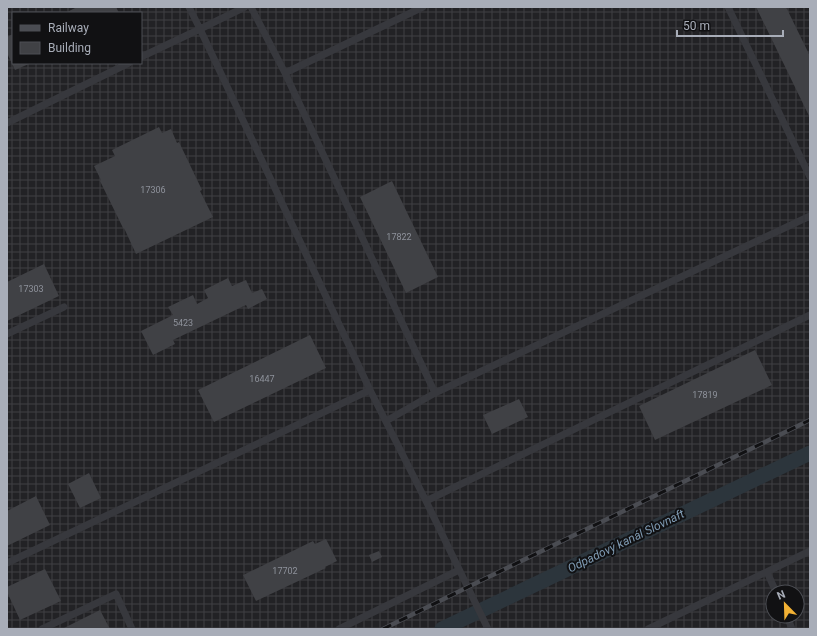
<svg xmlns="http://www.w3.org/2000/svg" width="817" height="636" viewBox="0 0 817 636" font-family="Roboto,sans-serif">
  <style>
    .industrial { fill: url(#industrial-grid); fill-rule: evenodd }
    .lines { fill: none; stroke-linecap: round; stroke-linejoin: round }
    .canal { stroke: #2c353c; stroke-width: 15 }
    .building { fill: #404145 }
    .service { stroke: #37383d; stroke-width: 7 }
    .rail-casing { stroke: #4a4c52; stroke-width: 4.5 }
    .rail { stroke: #111113; stroke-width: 3; stroke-dasharray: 9; stroke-linecap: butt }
    .labels { text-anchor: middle; stroke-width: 4; stroke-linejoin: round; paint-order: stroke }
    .number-label { font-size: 9px; fill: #8e929b }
    .water-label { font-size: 12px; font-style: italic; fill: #7f9bb3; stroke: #111113 }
  </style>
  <defs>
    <pattern id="industrial-grid" width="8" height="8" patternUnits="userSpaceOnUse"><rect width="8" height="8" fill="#222225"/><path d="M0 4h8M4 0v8" fill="none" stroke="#3f3f43"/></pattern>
  </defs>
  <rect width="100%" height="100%" fill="#161618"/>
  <!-- industrial -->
  <path class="industrial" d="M7 7H810V629H7ZM13 13H141V63H13ZM773 592H797V616H773Z"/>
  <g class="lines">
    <!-- canal -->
    <path class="canal" d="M442 629 810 453"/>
  </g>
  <!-- building -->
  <path class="building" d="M77 7H116L119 13H65Z
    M756 7H786L810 56V118Z
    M13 34V63H31L15 70 7 53V37Z
    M159 127 162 133 171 129 177 143 179 142 202 190 200 191 213 217 136 254 124 228H123L100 181 101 180 94 166 115 156 112 150Z
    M392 181 438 277 406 293 360 197Z
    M44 264 59 296 7 321V282Z
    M228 278 232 286 246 280 252 293 262 289 267 299 248 309 246 305 173 340 175 344 153 355 141 331 173 315 168 307 193 295 197 304 208 298 204 290Z
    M310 335 326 368 214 422 198 390Z
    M755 350 772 385 655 440 639 406Z
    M519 399 528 417 492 434 483 415Z
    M89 473 101 498 80 508 68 484Z
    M36 496 50 525 7 546V511Z
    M326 539 337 561 325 567 326 568 256 601 243 575 313 541 315 544Z
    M379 551 382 557 372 562 369 555Z
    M45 569 61 601 20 620 7 592V587Z
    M100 610 110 629H62Z"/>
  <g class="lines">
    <!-- service -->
    <path class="service" d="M245 7 200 29 370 390 426 501 488 629
      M251 7 285 73 435 393
      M728 7 810 177
      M141 57 200 29 189 7
      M285 73 423 7
      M7 123 129 63
      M7 334 64 307
      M386 421 435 393 810 216
      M426 501 810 315
      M7 563 370 390
      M767 572 776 592
      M787 616 792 629
      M42 629 116 594 132 629
      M339 629 459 570
      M648 629 810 551"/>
    <defs>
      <path id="rail" d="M383 629 468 587 810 420"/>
    </defs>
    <!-- rail casing -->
    <use href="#rail" class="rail-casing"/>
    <!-- rail -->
    <use href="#rail" class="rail"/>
  </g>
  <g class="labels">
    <!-- number labels -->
    <g class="number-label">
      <text x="153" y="193">17306</text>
      <text x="399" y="240">17822</text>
      <text x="31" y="292">17303</text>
      <text x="183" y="326">5423</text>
      <text x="262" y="382">16447</text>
      <text x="705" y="398">17819</text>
      <text x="285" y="574">17702</text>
    </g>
    <!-- water labels -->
    <g class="water-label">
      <text transform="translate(626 541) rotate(-26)" y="4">Odpadový kanál Slovnaft</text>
    </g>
  </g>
  <!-- border -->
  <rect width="817" height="636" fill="none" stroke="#a8adb8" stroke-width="16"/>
  <!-- legend -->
  <rect x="12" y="12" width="130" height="52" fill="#111113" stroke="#4d4f55"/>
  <rect x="20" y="25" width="20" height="6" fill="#4a4c52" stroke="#4d4f55"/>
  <text x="48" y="32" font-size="12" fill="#a8adb8">Railway</text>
  <rect x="20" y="42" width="20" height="12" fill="#404145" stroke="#4d4f55"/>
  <text x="48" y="52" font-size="12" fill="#a8adb8">Building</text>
  <!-- north arrow -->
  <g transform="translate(785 604) rotate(337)"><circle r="19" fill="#111113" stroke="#4d4f55"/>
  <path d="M0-3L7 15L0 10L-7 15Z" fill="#f2b134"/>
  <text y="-6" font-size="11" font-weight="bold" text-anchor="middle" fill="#a8adb8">N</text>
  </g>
  <!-- scale -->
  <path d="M677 30v6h106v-6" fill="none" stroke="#a8adb8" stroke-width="2"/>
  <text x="683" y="30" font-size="12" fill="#a8adb8" stroke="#111113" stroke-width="3" paint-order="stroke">50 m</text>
</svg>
